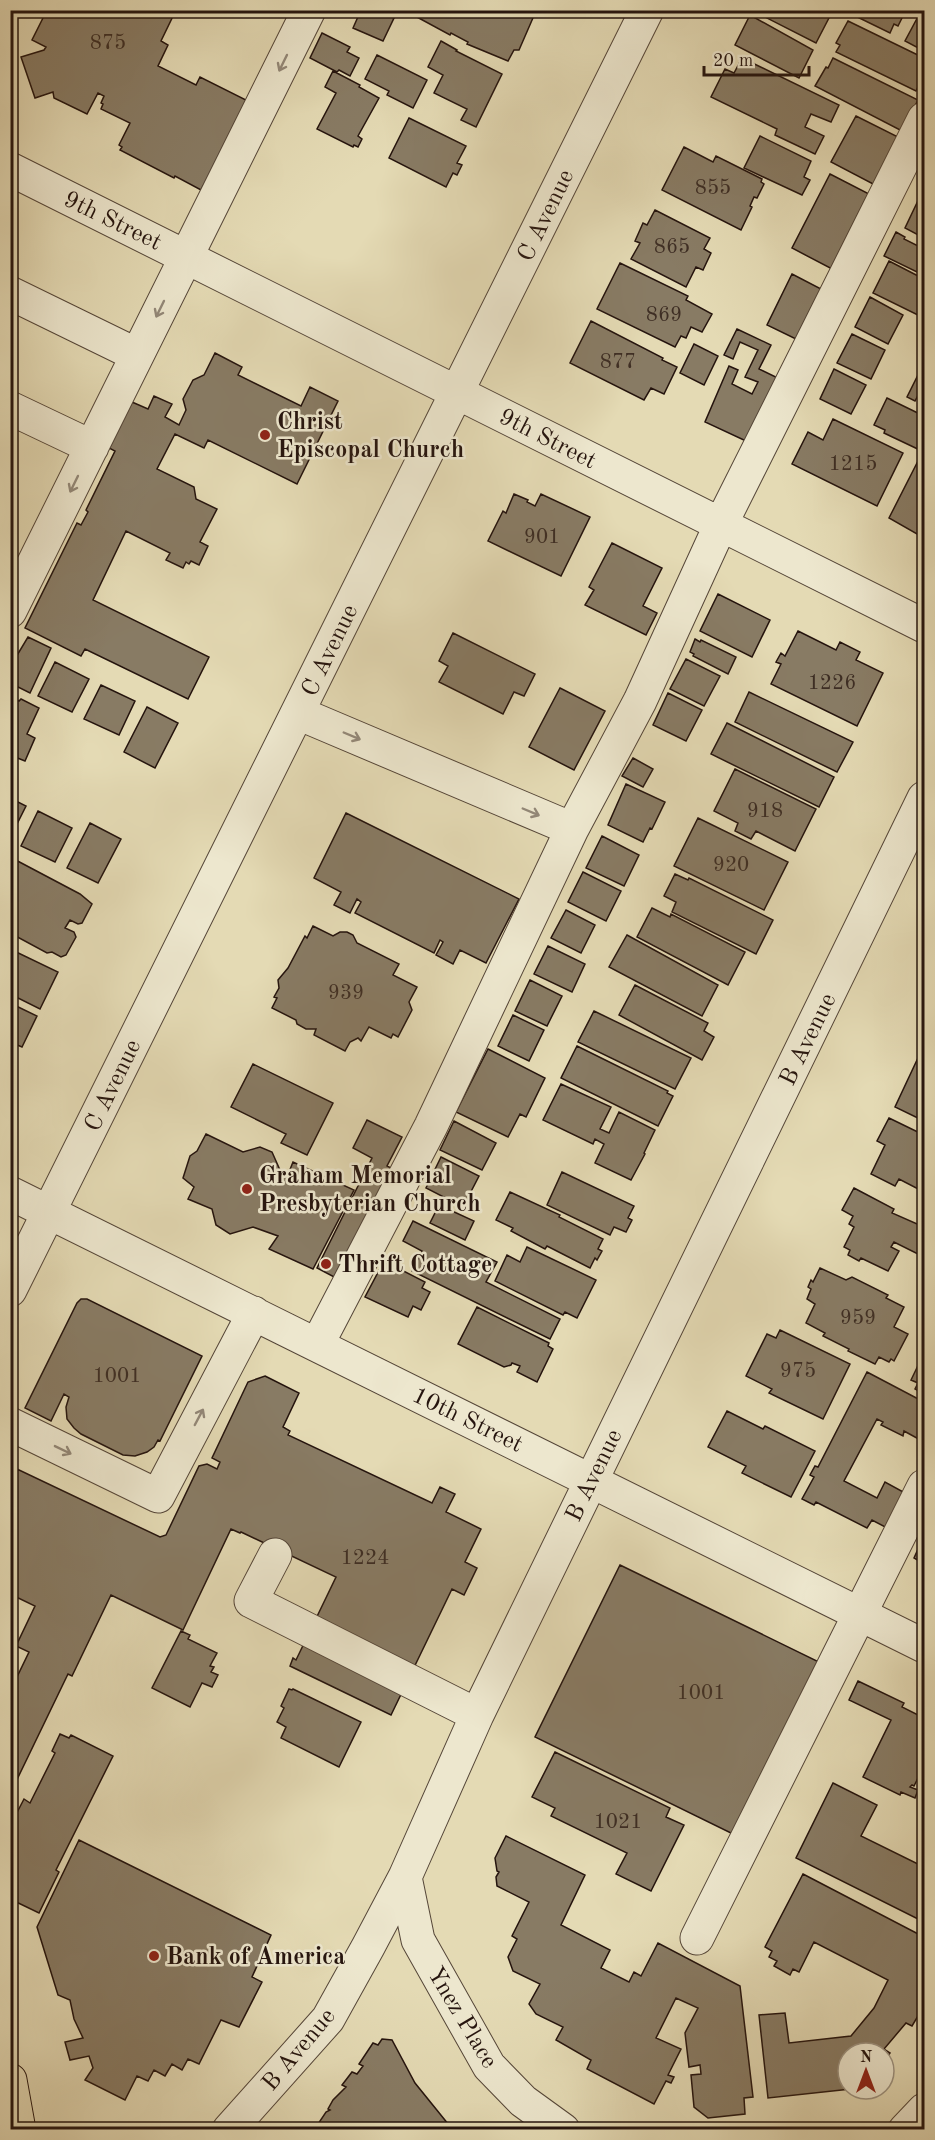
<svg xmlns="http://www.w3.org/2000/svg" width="935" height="2140" viewBox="0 0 935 2140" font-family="'Old Standard TT',serif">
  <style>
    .building { fill: #887b64; stroke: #25140e; stroke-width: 1.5 }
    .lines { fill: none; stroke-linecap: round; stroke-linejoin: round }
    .minor-casing { stroke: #554638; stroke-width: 35 }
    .highway-casing { stroke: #25140e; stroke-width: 35 }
    .minor { stroke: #ede7ce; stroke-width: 33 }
    .highway { stroke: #e4dab4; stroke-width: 33 }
    .oneway { stroke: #938878 }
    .poi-dot { fill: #8f2418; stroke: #ede7ce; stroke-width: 2 }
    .labels { text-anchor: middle; stroke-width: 5; stroke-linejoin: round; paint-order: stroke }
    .number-label { font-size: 21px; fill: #3e2e24 }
    .street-label { font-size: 24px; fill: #25140e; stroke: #ede7ce }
    .poi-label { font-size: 24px; font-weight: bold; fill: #25140e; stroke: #ede7ce; text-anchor: start }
  </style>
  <rect width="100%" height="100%" fill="#e4dab4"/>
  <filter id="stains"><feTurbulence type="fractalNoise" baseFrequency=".00333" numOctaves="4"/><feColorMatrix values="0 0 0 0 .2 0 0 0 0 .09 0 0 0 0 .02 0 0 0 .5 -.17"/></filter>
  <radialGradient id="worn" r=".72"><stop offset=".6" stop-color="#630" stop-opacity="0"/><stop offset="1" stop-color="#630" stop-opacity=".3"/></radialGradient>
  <!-- building -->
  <path class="building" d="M47 10H176L161 41 168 45 158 66 196 85 200 77 248 101 205 187 203 186 201 190 175 176 174 178 120 150 122 147 119 145 130 123 101 109 103 104 101 103 104 96 98 93 87 114 54 98 53 92 35 98 21 57 44 50 46 47 32 40Z
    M361 10H386L385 14 394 18 383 41 353 28Z
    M404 10H535L536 11 519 50H514L508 61 467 44 468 42 451 33 450 35Z
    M757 10H824L831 14 816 43 761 15V13Z
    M843 10H906L898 26 894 24 890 33Z
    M921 11 924 13V51L905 41Z
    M750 15 813 50 799 78 735 45Z
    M848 21 924 58V74L916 91 836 52 840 45 836 43Z
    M322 33 350 47 347 52 359 58 350 76 339 70 337 72 310 58Z
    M441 41 457 50 456 51 502 74 476 127 461 120 467 109 434 93 443 75 428 67Z
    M377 55 427 80 413 108 387 95 389 91 365 79Z
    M742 58 839 105 831 122 811 114 805 127 824 136 815 154 775 135 777 129 711 97 725 69 734 73Z
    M833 58 918 100 902 131 815 86 826 67 828 68Z
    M333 71 360 85 359 87 379 98 358 136 362 139 358 147 354 145 353 147 317 129 336 93 325 87Z
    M856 116 900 138 875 185 831 162Z
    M409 118 466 146 457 163 462 165 457 175 453 173 446 187 389 158Z
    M760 136 811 161 804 177 810 180 802 195 744 168Z
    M684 147 713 162 716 156 762 179 761 182 764 184 757 198 754 197 750 206 752 207 741 230 662 190Z
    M830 174 871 195 834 270 792 248Z
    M924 188V238L905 228Z
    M655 210 710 238 704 249 711 253 703 270 696 267 686 287 631 259 640 243 635 241 643 223 647 225Z
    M896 232 905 237 904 239 918 246 919 244 924 246V256L917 272 884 256Z
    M889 261 924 279V318L873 293Z
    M620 263 688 296 686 300 712 314 702 332 691 327 686 338 681 336 675 347 597 309Z
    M792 274 823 290 798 340 767 325Z
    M870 297 903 315 888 344 855 327Z
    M591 321 663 358 662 360 677 367 664 394 651 388 644 400 570 363Z
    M737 329 771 345 759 369 782 380 746 441 705 422 729 366 738 370 732 384 752 394 758 382 745 377 758 350 740 342 733 359 724 355Z
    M852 334 885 350 871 379 837 363Z
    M694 344 718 356 704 385 680 373Z
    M215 353 242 367 238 375 301 406 310 387 338 401 297 484 208 440 204 448 175 434 157 469 194 487 196 499 217 509 200 542 208 546 199 565 191 561 189 564 186 562 183 568 166 560 170 553 126 531 93 600 209 657 188 699 85 649 81 656 25 628 77 523 81 525 88 512 86 510 115 451 109 448 132 402 148 409 154 396 172 404 165 417 179 425 186 410 183 399 193 380 204 375Z
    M834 369 866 385 851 414 820 399Z
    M921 369 924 370V389L922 388 915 401 907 397Z
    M887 398 924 416V452L884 433 885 430 874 425Z
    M833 419 903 453 877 506 792 464 808 432 823 440Z
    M919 459 924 462V538L889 518Z
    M514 494 528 500 527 502 535 506 541 494 590 517 561 576 488 541 503 511 506 513Z
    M612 543 662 568 643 606 657 613 646 635 585 605 594 590 589 587Z
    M718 594 770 620 752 657 700 631Z
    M798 631 836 650 840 642 860 652 856 660 883 673 857 726 771 684 781 664 776 662 781 653 785 656Z
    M453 633 535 674 524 696 514 692 503 714 439 682 448 666 439 661Z
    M28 637 51 648 30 693 10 683V667Z
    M695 639 700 642 701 640 736 657 728 674 693 656 694 654 690 652Z
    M686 659 720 676 704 706 670 689Z
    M55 662 89 679 72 712 38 696Z
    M101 685 135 701 119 735 84 719Z
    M560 688 605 711 574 770 529 747Z
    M749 692 853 742 837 772 735 722Z
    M668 693 702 710 686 741 653 725Z
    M10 697 19 701 21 699 39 708 27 734 35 738 25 761 15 757 10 767Z
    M147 707 178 723 155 768 124 752Z
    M727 723 834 777 819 807 711 754Z
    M633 758 653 769 643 787 622 776Z
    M735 769 816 809 795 851 756 831 751 839 735 831 738 823 714 811Z
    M626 784 665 802 652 829 650 828 643 842 608 825Z
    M10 798 26 806 10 838Z
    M38 811 72 828 55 862 21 846Z
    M346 813 519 899 486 963 460 950 453 964 436 955 443 942 440 940 434 953 355 913 361 902 357 899 350 913 334 905 341 892 314 878Z
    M698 818 788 862 764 910 674 866Z
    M90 823 121 839 98 883 67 868Z
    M602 836 639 855 624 886 586 868Z
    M10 857 80 894 92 904 82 923 78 924 70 920 65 928 74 932 76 937 66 955 61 957 52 952 47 953 10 933Z
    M583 872 621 891 606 921 568 902Z
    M675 874 688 880 689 878 773 920 756 954 672 912 676 902 664 896Z
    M652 908 670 917 671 914 745 952 728 985 637 937Z
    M566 910 595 925 581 953 551 938Z
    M313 926 333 936 340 932H347L353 935 357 943 399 964 393 975 417 987 409 1002 412 1010 398 1037 393 1034 391 1038 369 1027 361 1041 358 1038 350 1042 345 1051 314 1035 316 1029H306L297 1024 296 1020 272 1008 277 998 274 997 279 988 278 980 288 968 305 936 307 938Z
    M627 935 718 985 702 1016 609 967Z
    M548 946 585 964 572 992 534 974Z
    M10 949 58 972 40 1009 10 994Z
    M530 980 562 996 547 1026 515 1011Z
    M635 985 708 1023 704 1031 714 1037 702 1060 619 1015Z
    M10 1003 37 1016 22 1047 15 1044 10 1053Z
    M594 1011 691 1058 675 1089 578 1042Z
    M513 1015 544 1030 529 1061 498 1046Z
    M924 1045V1121L895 1107Z
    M577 1046 668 1091 667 1093 673 1096 658 1126 561 1078Z
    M488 1049 545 1078 526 1117 520 1114 508 1137 456 1112Z
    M253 1064 333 1103 307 1155 281 1143 286 1134 231 1107Z
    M561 1084 611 1107 600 1129 609 1133 619 1112 655 1130 644 1153 645 1154 631 1180 595 1163 604 1144 595 1139 593 1144 543 1120Z
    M889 1118 924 1135V1192L899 1179 895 1186 871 1174 885 1145 877 1141Z
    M367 1120 402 1137 387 1166 393 1169 338 1279 317 1268 372 1158 353 1148Z
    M454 1121 496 1143 482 1170 440 1150Z
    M206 1134 243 1152 260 1147 272 1152 280 1170 287 1177 293 1162 354 1190 313 1269 269 1249 278 1236 253 1227 230 1234 216 1225 212 1209 188 1199 194 1187 183 1178 190 1156 197 1151Z
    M441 1157 479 1176 463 1207 426 1188Z
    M562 1172 634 1206 628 1218 632 1220 626 1232 614 1227 610 1235 547 1205Z
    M854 1188 894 1209 892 1213 924 1227V1257L894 1242 891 1247 899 1251 888 1271 861 1258 859 1261 848 1255 850 1250 844 1247 854 1227 849 1224 853 1216 842 1210Z
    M510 1192 560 1215 559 1217 603 1239 598 1249 602 1251 597 1260 595 1258 590 1268 547 1246 545 1249 511 1231 513 1228 496 1220Z
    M439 1205 474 1221 465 1240 430 1223Z
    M413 1221 497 1262 486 1282 560 1319 550 1339 412 1271 422 1251 403 1241Z
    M527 1247 596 1280 577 1318 565 1312 563 1315 495 1281 507 1255 520 1262Z
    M384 1261 425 1282 422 1288 430 1292 421 1310 413 1306 408 1317 365 1297Z
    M820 1268 846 1280 852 1277 888 1295 886 1298 904 1307 894 1327 908 1334 894 1361 891 1359 889 1362 879 1357 875 1364 848 1351 849 1349 823 1336 825 1333 806 1323 815 1304 807 1299 811 1289 808 1287 811 1280 813 1282Z
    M81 1299H87L202 1356 160 1441 158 1440 154 1447 147 1452 135 1456 123 1455 81 1434 74 1428 67 1419 66 1407 69 1397 64 1394 51 1421 25 1408 77 1303Z
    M477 1307 549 1343 548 1346 553 1349 537 1382 517 1372 520 1366 512 1363 511 1365 504 1367 458 1344Z
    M780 1330 850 1364 823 1419 769 1393 772 1389 746 1376 767 1334 776 1338Z
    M924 1353V1394L915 1389 918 1383 911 1380Z
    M867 1372 924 1402V1442L904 1431 903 1436 881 1425 883 1422 877 1419 844 1481 877 1498 885 1482 907 1494 889 1529 872 1520 867 1528 816 1502 814 1505 802 1499 814 1477 810 1475 815 1466 818 1467Z
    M265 1376 299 1393 283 1427 290 1431 288 1435 432 1503 440 1487 455 1494 446 1512 481 1529 465 1562 477 1568 464 1595 452 1589 391 1715 290 1666 293 1658 296 1660 336 1577 241 1532 240 1533 231 1529 183 1630 111 1595 72 1676 68 1674 10 1794V1682L14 1683 29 1652 16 1646 35 1606 10 1594V1474H14L17 1469 160 1537 166 1535 199 1466 207 1464 217 1469 220 1462 212 1458 248 1382Z
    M727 1411 763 1429 765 1426 815 1451 791 1497 742 1473 746 1466 708 1447Z
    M924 1536V1564L914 1558Z
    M620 1565 821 1663 737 1836 535 1737Z
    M181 1631 190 1635 188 1639 217 1653 210 1666 214 1667 211 1672 218 1675 212 1687 202 1683 190 1707 152 1688Z
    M858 1681 904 1703 902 1707 924 1718V1772L922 1770 914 1786 912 1785 910 1787 918 1790 915 1798 901 1792 900 1795 863 1777 891 1720 849 1700Z
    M289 1689 292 1690 293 1689 361 1722 339 1767 281 1738 286 1727 277 1722 284 1708 281 1706Z
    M60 1734 69 1738 71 1735 113 1756 56 1870 59 1872 39 1913 10 1899V1826L24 1799 30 1803 55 1753 52 1751Z
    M555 1752 670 1808 666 1817 684 1825 651 1891 616 1874 627 1853 551 1816 555 1808 532 1797Z
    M833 1783 877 1805 861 1836 924 1867V1922L796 1858Z
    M506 1836 585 1875 561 1925 610 1950 601 1968 629 1982 634 1972 641 1976 658 1943 740 1986 753 2097 744 2098 745 2114 708 2118 694 2107 691 2075 701 2074 700 2065 689 2067 685 2033 698 2008 676 1998 656 2038 681 2049 668 2075 674 2077 671 2083 666 2081 654 2104 587 2069 591 2060 556 2040 563 2027 536 2014 529 2004 540 1984 513 1971 508 1957 517 1939 512 1936 529 1902 497 1886 496 1877 499 1872 497 1871 495 1858Z
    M79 1840 271 1935 252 1977 262 1982 239 2027 221 2020 199 2064 188 2059 182 2070 172 2064 165 2076 154 2070 148 2081 137 2076 125 2100 85 2080 93 2068 89 2056 70 2060 65 2042 83 2038 74 2019 70 2000 58 1995 37 1927Z
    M803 1874 924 1937V2006L912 2026 906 2023 884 2049 890 2053 884 2062V2053H848V2089H851L768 2098 759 2015 785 2013 789 2043 851 2036 874 2008 888 1980 814 1942 799 1972 793 1969 790 1975 774 1966 777 1961 769 1957 772 1951 765 1947Z
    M382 2039 392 2040 415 2083 453 2130H314L326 2112 330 2110 328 2109 333 2100 346 2087 342 2085 352 2072 357 2074 363 2066 359 2064 373 2043 378 2045Z"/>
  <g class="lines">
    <defs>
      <path id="minor" d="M10 169 924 626
        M10 293 137 355
        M10 408 92 447
        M10 611 309 10
        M298 713 572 829
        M10 1193 924 1646
        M10 1290 647 10
        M317 1345 431 1126 572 829 640 701 721 524 924 119
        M10 1424 158 1496 254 1313
        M275 1555 251 1601 477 1715
        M405 1877 418 1940 489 2066 523 2101 563 2130
        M697 1938 924 1486
        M229 2130 328 2019 368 1947 405 1877 477 1715 924 798
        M905 2130 924 2110"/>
      <path id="highway" d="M10 2080 19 2130"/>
    </defs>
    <!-- minor casing -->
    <use href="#minor" class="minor-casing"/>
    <!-- highway casing -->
    <use href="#highway" class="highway-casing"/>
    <!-- minor -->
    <use href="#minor" class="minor"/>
    <!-- highway -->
    <use href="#highway" class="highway"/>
  </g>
  <!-- one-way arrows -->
  <defs><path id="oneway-shaft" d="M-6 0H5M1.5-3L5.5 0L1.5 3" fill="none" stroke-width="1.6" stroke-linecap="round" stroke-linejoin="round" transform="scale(1.5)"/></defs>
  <g class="oneway">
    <use href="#oneway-shaft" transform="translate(283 63) rotate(116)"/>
    <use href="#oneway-shaft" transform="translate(160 309) rotate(116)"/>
    <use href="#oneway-shaft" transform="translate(74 484) rotate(116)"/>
    <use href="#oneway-shaft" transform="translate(352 736) rotate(23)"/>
    <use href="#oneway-shaft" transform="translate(531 812) rotate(23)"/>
    <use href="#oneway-shaft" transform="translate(199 1417) rotate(-62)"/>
    <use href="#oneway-shaft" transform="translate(63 1450) rotate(26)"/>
  </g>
  <!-- markers -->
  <g class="poi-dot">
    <circle cx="265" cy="435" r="6"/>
    <circle cx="247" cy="1189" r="6"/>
    <circle cx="326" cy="1264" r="6"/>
    <circle cx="154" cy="1956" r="6"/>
  </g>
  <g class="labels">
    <!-- number labels -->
    <g class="number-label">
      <text x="108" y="49">875</text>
      <text x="713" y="194">855</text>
      <text x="672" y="253">865</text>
      <text x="664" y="321">869</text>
      <text x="618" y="368">877</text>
      <text x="853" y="470">1215</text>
      <text x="542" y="543">901</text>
      <text x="832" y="689">1226</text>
      <text x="765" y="817">918</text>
      <text x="731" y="871">920</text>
      <text x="346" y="999">939</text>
      <text x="858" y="1324">959</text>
      <text x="798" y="1377">975</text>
      <text x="117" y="1382">1001</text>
      <text x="365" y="1564">1224</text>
      <text x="701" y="1699">1001</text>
      <text x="618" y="1828">1021</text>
    </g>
    <!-- street labels -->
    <g class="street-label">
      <text transform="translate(545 215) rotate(-64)" y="8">C Avenue</text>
      <text transform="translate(113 220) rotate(26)" y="8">9th Street</text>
      <text transform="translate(548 438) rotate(27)" y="8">9th Street</text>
      <text transform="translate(329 650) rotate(-64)" y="8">C Avenue</text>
      <text transform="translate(807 1039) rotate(-64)" y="8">B Avenue</text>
      <text transform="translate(112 1085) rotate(-64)" y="8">C Avenue</text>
      <text transform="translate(468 1419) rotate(26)" y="8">10th Street</text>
      <text transform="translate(593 1475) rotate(-64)" y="8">B Avenue</text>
      <text transform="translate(463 2017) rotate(59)" y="8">Ynez Place</text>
      <text transform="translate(298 2049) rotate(-50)" y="8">B Avenue</text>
    </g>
    <!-- poi labels -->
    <g class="poi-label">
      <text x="277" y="429">Christ<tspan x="277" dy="28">Episcopal Church</tspan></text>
      <text x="259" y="1183">Graham Memorial<tspan x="259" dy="28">Presbyterian Church</tspan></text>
      <text x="338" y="1272">Thrift Cottage</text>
      <text x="166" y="1964">Bank of America</text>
    </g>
  </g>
  <!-- margin -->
  <rect width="935" height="2140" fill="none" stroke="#e4dab4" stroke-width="36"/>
  <rect x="12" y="12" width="911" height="2116" fill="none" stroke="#25140e" stroke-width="3"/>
  <rect x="18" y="18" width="899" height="2104" fill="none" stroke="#25140e" stroke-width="1.5"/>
  <!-- north arrow -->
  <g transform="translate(866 2071)"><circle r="28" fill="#ede7ce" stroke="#9d9381" stroke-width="1.5"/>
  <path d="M0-4.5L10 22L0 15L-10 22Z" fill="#8f2418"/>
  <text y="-9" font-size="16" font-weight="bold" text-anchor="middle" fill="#25140e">N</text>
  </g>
  <!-- scale -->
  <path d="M704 66v9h105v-9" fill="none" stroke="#25140e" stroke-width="3"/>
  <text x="713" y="66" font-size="18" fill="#25140e" stroke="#ede7ce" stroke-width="4.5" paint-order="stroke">20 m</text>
  <rect width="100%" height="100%" filter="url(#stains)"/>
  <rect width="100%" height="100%" fill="url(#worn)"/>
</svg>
